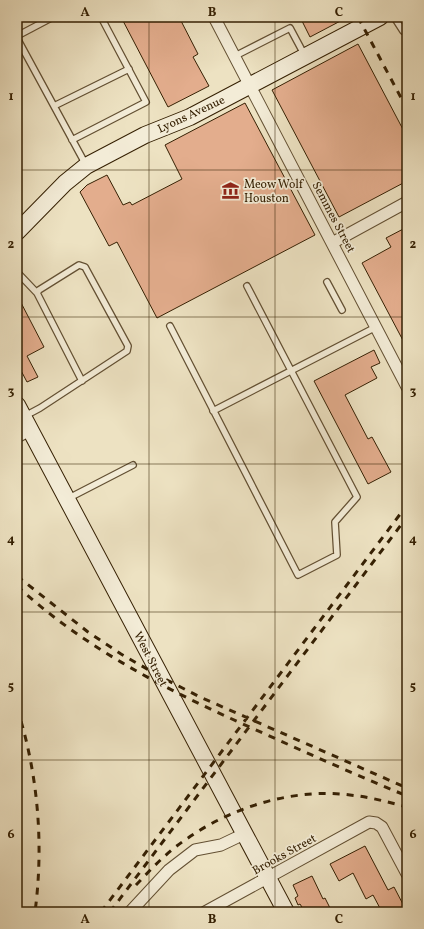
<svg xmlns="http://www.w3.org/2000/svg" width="424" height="929" viewBox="0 0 424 929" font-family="Vollkorn,serif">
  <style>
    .building { fill: #e3ad8d; stroke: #352003 }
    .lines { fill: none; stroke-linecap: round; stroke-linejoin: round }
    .lane-casing { stroke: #635033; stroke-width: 8 }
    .street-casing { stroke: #635033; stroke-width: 13 }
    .secondary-casing { stroke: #352003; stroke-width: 18 }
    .lane { stroke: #f3ecd7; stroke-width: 5.5 }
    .street { stroke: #f3ecd7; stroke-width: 11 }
    .secondary { stroke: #f3ecd7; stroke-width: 16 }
    .rail { stroke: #352003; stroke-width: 3; stroke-dasharray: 7 7; stroke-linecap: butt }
    .grid { fill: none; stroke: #352003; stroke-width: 1; stroke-opacity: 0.55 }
    .labels { text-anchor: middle; stroke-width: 3.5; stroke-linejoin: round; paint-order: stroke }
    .street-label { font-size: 12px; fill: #352003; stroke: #f3ecd7 }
    .poi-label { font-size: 12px; fill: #352003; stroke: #f3ecd7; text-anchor: start }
    .neatline { fill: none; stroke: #352003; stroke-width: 1.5 }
    .grid-label { font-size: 13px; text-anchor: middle; font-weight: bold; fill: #352003 }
  </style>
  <rect width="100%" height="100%" fill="#ede2c2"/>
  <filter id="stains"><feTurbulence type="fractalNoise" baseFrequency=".005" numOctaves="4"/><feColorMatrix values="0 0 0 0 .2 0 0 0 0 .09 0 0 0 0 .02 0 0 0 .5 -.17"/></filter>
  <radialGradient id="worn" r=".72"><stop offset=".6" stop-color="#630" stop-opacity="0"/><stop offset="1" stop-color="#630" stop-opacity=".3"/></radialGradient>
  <!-- building -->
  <path class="building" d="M121 17H179L198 54 193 57 209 86 168 107Z
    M300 17H348L310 37Z
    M358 44 407 137V181L339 217 272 90Z
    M245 103 315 235 157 318 117 242 109 246 80 192 87 185 107 175 123 205 130 202 132 205 182 179 165 145Z
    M407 227V348L362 263 391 247 386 238Z
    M17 295 44 347 27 356 38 377 27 382 17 363Z
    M374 350 380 363 371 367 377 378 345 395 368 439 372 437 391 472 368 484 314 381Z
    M365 846 388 890 394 887 407 912H382L373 895 366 899 353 873 339 881 330 864Z
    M312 876 323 899 325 898 332 912H305L300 904 298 905 295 898 298 896 293 885Z"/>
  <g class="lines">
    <defs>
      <path id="lane" d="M394 17 403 31
        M17 36 53 17
        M17 38 86 165
        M235 56 290 28 305 56
        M54 106 129 69
        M72 140 146 102 101 17
        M17 272 37 293
        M327 282 342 310
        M170 326 298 575 337 555 335 522 357 497 247 286
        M213 411 376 327
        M25 416 40 408 127 351 128 346 85 267 79 265 39 290 37 293 82 381
        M69 498 133 465"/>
      <path id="street" d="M214 17 407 387
        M332 243 407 202
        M17 437 30 430
        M130 912 169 870 195 850 221 845 244 834
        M205 912 369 822 376 823 382 827 407 874"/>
      <path id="secondary" d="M17 232 65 183 86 166 145 135 190 117 380 17
        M17 405 286 912"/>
    </defs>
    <!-- lane casing -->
    <use href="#lane" class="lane-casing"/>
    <!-- street casing -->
    <use href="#street" class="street-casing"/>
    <!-- secondary casing -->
    <use href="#secondary" class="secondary-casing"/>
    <!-- lane -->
    <use href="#lane" class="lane"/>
    <!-- street -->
    <use href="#street" class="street"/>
    <!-- secondary -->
    <use href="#secondary" class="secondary"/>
    <!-- rail -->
    <path class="rail" d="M358 17 407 109
      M17 576 88 632 121 654 161 677 200 697 407 788
      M17 586C89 652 175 694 263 733 311 755 359 776 407 796
      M17 708C38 773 44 844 35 912
      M136 885C152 868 168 851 188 838 234 806 295 788 350 795 370 797 388 802 407 807
      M101 912 407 505
      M110 912 407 517"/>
  </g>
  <!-- grid -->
  <path class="grid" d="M149 17V912M275 17V912M17 170H407M17 317H407M17 464H407M17 612H407M17 760H407"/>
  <!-- icons -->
  <defs>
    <symbol id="museum-bare" viewBox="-9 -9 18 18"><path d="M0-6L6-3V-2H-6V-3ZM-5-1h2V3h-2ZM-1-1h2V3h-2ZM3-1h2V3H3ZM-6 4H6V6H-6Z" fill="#8f2418" stroke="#f3ecd7" stroke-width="2.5" paint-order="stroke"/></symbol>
  </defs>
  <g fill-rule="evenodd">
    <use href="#museum-bare" x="218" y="178" width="25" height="25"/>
  </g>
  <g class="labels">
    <!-- street labels -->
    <g class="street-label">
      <text transform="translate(191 114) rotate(-25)" y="4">Lyons Avenue</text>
      <text transform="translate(334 217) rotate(62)" y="4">Semmes Street</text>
      <text transform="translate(151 659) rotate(63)" y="4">West Street</text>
      <text transform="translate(284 854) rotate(-29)" y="4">Brooks Street</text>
    </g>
    <!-- poi labels -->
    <g class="poi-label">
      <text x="244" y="188">Meow Wolf<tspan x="244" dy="14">Houston</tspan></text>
    </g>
  </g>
  <!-- margin -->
  <rect width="424" height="929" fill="none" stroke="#ede2c2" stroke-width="44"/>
  <rect x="22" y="22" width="380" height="885" class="neatline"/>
  <g class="grid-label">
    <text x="85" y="16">A</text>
    <text x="212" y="16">B</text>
    <text x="339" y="16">C</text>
    <text x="11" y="100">1</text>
    <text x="413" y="100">1</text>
    <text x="11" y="248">2</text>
    <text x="413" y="248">2</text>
    <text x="11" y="395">3</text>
    <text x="413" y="395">3</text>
    <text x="11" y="543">4</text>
    <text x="413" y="543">4</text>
    <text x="11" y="690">5</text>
    <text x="413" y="690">5</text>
    <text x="11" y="838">6</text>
    <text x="413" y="838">6</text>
    <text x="85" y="923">A</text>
    <text x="212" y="923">B</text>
    <text x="339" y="923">C</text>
  </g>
  <rect width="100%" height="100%" filter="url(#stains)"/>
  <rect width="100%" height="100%" fill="url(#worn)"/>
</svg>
